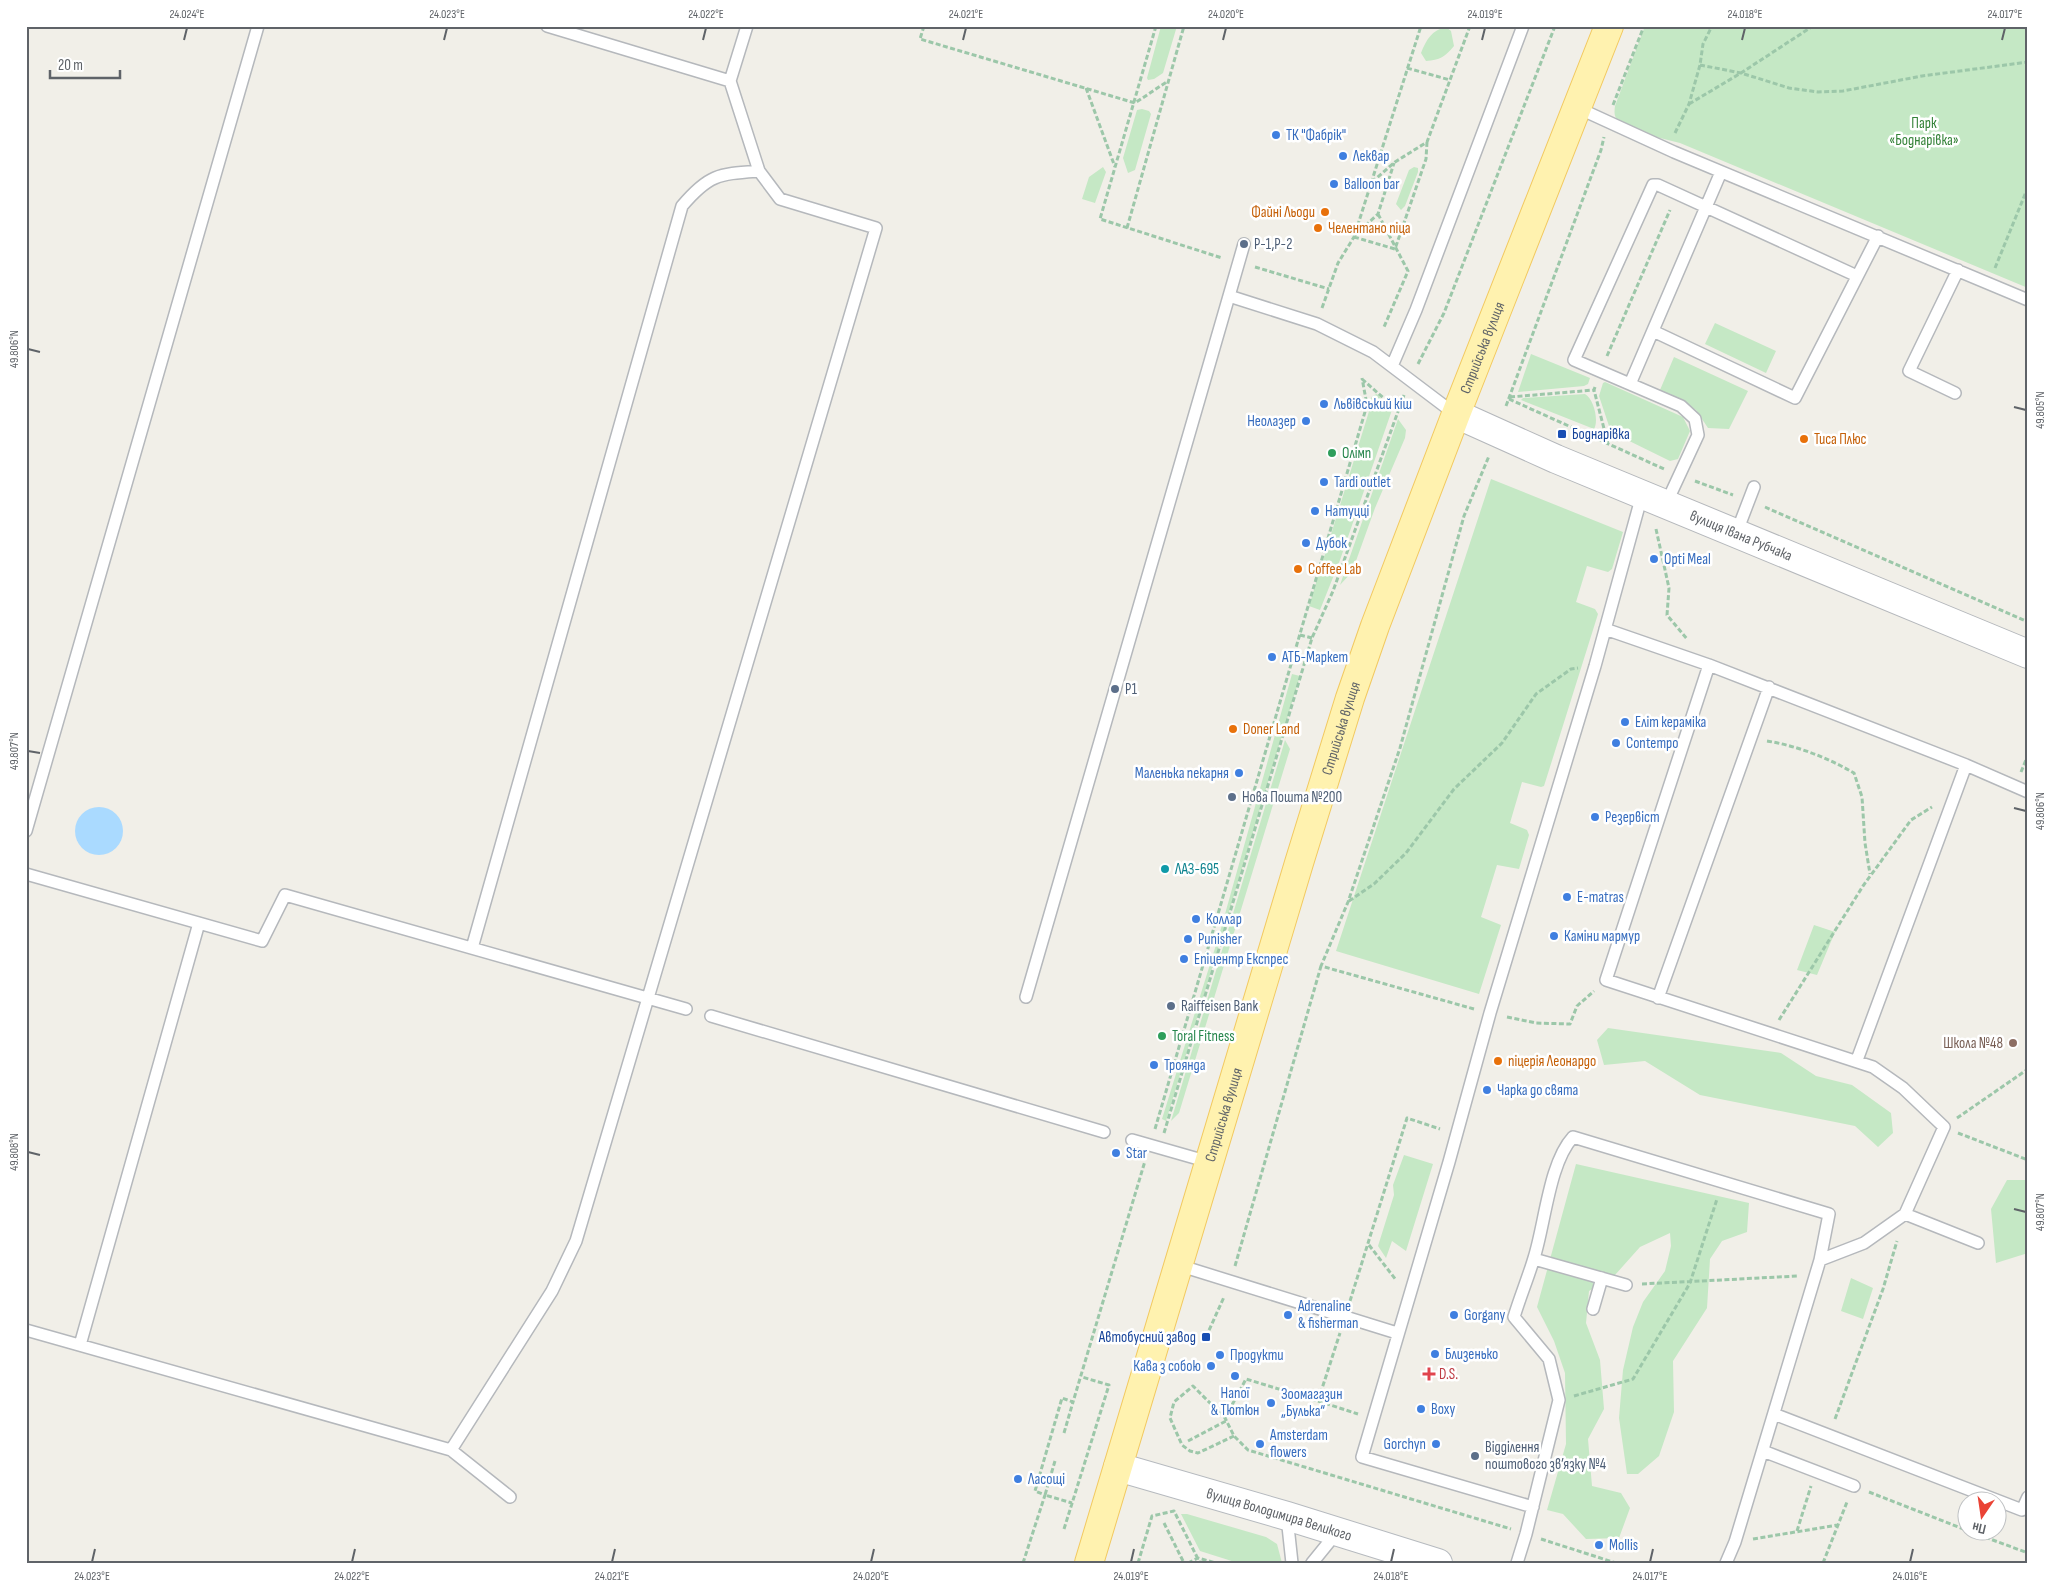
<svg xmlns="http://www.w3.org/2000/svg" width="2054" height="1589" viewBox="0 0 2054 1589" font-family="'Sofia Sans Condensed',sans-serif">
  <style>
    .green { fill: #c5e8c5 }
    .water { fill: #aadaff }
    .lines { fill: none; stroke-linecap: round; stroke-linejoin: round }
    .service-casing { stroke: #b5b8bc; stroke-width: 14 }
    .tertiary-casing { stroke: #b5b8bc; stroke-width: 30 }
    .secondary-casing { stroke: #b6babf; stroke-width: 30 }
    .primary-casing { stroke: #f2c960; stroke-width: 30 }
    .path { stroke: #9cc7a9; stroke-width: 3; stroke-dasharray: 5 2.5; stroke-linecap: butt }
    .service { stroke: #fff; stroke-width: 11 }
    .tertiary { stroke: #fff; stroke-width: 28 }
    .secondary { stroke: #fff; stroke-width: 28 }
    .primary { stroke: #fff2af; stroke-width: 28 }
    .ticks { fill: none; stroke: #5f6368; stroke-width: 2 }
    .shop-dot { fill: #3f7fe0; stroke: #fff; stroke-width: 2 }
    .food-dot { fill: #e8710a; stroke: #fff; stroke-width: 2 }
    .service-dot { fill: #5c6f8a; stroke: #fff; stroke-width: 2 }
    .transit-dot { fill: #1a4fb4; stroke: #fff; stroke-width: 2 }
    .leisure-dot { fill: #2e9e5b; stroke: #fff; stroke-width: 2 }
    .culture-dot { fill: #0f9aa8; stroke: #fff; stroke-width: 2 }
    .education-dot { fill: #8d6e63; stroke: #fff; stroke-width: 2 }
    .health-dot { fill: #e0444e; stroke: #fff; stroke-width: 2 }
    .labels { text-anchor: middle; stroke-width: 5; stroke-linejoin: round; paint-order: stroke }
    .park-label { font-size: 15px; fill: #348238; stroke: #fff }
    .shop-label { font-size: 15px; fill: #366cbe; stroke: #fff; text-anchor: start }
    .food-label { font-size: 15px; fill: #c56008; stroke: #fff; text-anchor: start }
    .service-label { font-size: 15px; fill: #4e5e75; stroke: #fff; text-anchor: start }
    .street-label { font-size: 15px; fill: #5f6368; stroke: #fff }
    .transit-label { font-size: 15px; fill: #164399; stroke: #fff; text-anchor: start }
    .leisure-label { font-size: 15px; fill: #27864d; stroke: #fff; text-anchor: start }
    .culture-label { font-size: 15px; fill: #0d838f; stroke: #fff; text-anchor: start }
    .education-label { font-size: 15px; fill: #785e54; stroke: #fff; text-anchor: end }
    .health-label { font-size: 15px; fill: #be3a42; stroke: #fff; text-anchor: start }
    .neatline { fill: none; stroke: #5f6368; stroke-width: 2 }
    .ticks-label { font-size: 12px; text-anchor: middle; fill: #5f6368 }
  </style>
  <rect width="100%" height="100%" fill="#f1efe8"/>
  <!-- green -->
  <path class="green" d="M1161 26H1177L1163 73 1154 79 1148 80 1147 78Z
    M1645 26H2028V288L1680 143 1656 137 1621 123C1614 118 1614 114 1615 106Z
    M1446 27 1451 31 1454 46C1445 57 1440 60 1426 61L1421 53C1426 40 1432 30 1446 27Z
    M1142 109 1149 111 1151 114 1135 170 1128 173 1123 158 1137 110Z
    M1103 167 1106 172 1095 203 1082 199 1089 177Z
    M1414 167 1418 168V172L1405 206 1401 210 1396 204 1409 170Z
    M1715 323 1776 351 1766 373 1705 344Z
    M1531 354 1590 378 1588 384 1584 386 1518 392Z
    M1674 357 1748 391 1729 429 1708 428 1696 410 1660 390Z
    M1605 382 1683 417 1690 431 1678 459 1670 461 1611 432 1599 396 1603 383Z
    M1377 394 1392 410 1340 560 1320 610 1309 606 1370 408C1370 402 1369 396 1377 394Z
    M1585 394C1594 399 1599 421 1594 429L1521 400 1523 398Z
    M1398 419 1406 430 1405 438 1375 508 1352 572 1340 585Z
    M1491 479 1623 532 1612 569 1608 572 1587 566 1576 602 1595 609 1598 614 1544 786 1541 787 1522 782 1510 823 1527 830 1529 835 1519 869 1497 865 1481 917 1501 925 1479 994 1336 951Z
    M1292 674 1300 676 1166 1121 1162 1119 1220 932Z
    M1285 740 1290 749 1179 1113 1171 1121Z
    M1814 925 1835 932 1817 975 1797 970Z
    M1608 1028 1781 1053 1816 1076 1852 1085 1891 1113 1893 1133 1878 1147 1855 1126 1700 1095 1645 1061 1604 1065 1597 1040Z
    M1404 1155 1433 1164 1406 1251 1392 1241 1386 1258 1378 1246 1394 1195 1393 1185Z
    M1576 1164 1749 1203 1747 1232 1722 1241 1710 1259 1707 1308 1673 1361 1674 1412 1659 1456 1638 1474H1627L1619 1418 1623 1370 1633 1327 1643 1302 1665 1271 1671 1246 1670 1233 1640 1247 1615 1275 1589 1291 1586 1323 1600 1360 1604 1409 1588 1439 1592 1486 1621 1493 1630 1508 1619 1538 1586 1539 1563 1514 1547 1510 1566 1444 1565 1373 1554 1341 1537 1307Z
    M2007 1180H2028V1253L1996 1263 1991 1209Z
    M1851 1278 1873 1288 1863 1319 1841 1311Z
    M1181 1514H1187L1266 1537 1277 1544 1282 1563H1238L1200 1551Z"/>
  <!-- water -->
  <path class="water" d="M75 831a24 24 0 1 1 48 0a24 24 0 1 1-48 0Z"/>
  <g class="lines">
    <defs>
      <path id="service" d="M547 26 730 81 747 26
        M1578 108 1674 152 2028 300
        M1229 296 1244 244
        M1653 331 1795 398 1878 236
        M1392 366 1416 310 1523 26
        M1630 384 1721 172
        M1955 393 1909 371 1958 270
        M1666 504 1698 435 1695 419 1681 406 1574 360 1653 185H1658L1857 276
        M1736 534 1754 487
        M1605 629 1709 665
        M1966 765 2028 792
        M26 831 258 26
        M26 874 262 941 285 895 686 1009
        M472 948 682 206C709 174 719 174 759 171
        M1026 997 1229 296 1317 324 1373 352 1455 414
        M1658 998 1769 687
        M711 1016 1104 1132
        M1132 1140 1209 1162
        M1905 1214 1978 1243
        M1534 1259 1626 1285
        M1178 1265 1397 1333
        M1593 1309 1602 1278
        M26 1330 451 1450 510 1497
        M80 1345 199 923
        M1774 1414 2022 1510 2028 1497
        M451 1450 552 1291 576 1241 876 228 780 199 759 171 730 81
        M1763 1451 1854 1486
        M1533 1507 1362 1457 1449 1162 1490 1013 1595 666 1642 495
        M1287 1517 1292 1563
        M1312 1563 1338 1531
        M1517 1563 1526 1534 1559 1400 1549 1359 1514 1317C1520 1297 1528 1278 1534 1258 1545 1224 1549 1163 1573 1137L1829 1214 1820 1260
        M1726 1563 1735 1542 1820 1260 1864 1243 1905 1214 1944 1127 1903 1088 1873 1067 1606 980 1709 665 1966 765 1857 1060"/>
      <g id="tertiary">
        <path id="s1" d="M1456 414 1556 459 2028 654"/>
      </g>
      <g id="secondary">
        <path id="s2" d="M1118 1467 1287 1516 1438 1563"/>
      </g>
      <g id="primary">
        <path id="s3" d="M1089 1563 1299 863 1350 698 1375 626 1456 414 1609 26"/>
      </g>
    </defs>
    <!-- service casing -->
    <use href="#service" class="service-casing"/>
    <!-- tertiary casing -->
    <use href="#tertiary" class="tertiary-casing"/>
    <!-- secondary casing -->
    <use href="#secondary" class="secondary-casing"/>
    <!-- primary casing -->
    <use href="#primary" class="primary-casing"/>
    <!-- path -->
    <path class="path" d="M924 26 920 39 1135 103 1168 81
      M1156 26 1100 219 1222 258
      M1700 65 1741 73 1789 88 1818 92 1843 91 1922 76 2028 62
      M1407 68 1450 80 1470 26
      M1086 88 1115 167
      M1689 104 1741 73 1813 26
      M1613 105 1644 26
      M1675 133 1689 104 1700 65 1703 44 1712 26
      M1372 182 1395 162 1427 142 1450 80
      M1378 214 1408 271 1384 327
      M1127 228 1184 26
      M1354 236 1378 214 1394 163
      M1354 237 1395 249 1426 159 1427 142
      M1255 267 1329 289
      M1995 268 2028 187
      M1322 308 1338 263 1354 237 1421 26
      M1607 356 1670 210
      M1418 364 1444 313 1555 26
      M1362 379 1397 410
      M1595 387 1594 390 1608 444
      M1510 397 1594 390
      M1509 399 1664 469
      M1506 406 1601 150 1604 137
      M1695 481 1733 495
      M1765 507 2028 622
      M1656 529 1669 588 1667 615 1687 639
      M1300 635 1312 638
      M1767 741C1798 746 1828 758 1854 773L1862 797 1865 843 1870 874
      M2021 772 2028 755
      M1349 901 1374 884 1406 853 1454 789 1502 743 1536 694 1571 669 1578 668
      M1474 1009 1321 966 1348 902 1400 748 1464 516 1489 456
      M1507 1017 1536 1023 1570 1024 1577 1006 1594 991
      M1779 1020 1863 886 1911 820 1932 807
      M1957 1118 2028 1069
      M1155 1129 1367 405 1362 378
      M1164 1133 1312 638 1333 591 1404 395
      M1958 1133 2028 1160
      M1369 1245 1396 1280
      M1235 1266 1321 966
      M1642 1284 1798 1276
      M1350 1301 1407 1118 1440 1129
      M1206 1337 1224 1297
      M1574 1396 1633 1379 1690 1283 1717 1199
      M1318 1401 1358 1414
      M1225 1418 1246 1379 1318 1401 1340 1333
      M1835 1419 1883 1289 1897 1241
      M1064 1433 1073 1402
      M1234 1436 1198 1453 1190 1451 1182 1445 1170 1418 1174 1402 1193 1386 1225 1418 1234 1436 1248 1450 1511 1529
      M1188 1441 1226 1421
      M1055 1461 1045 1495 1072 1503
      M1869 1492 1966 1530
      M1164 1523 1184 1563
      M1064 1529 1109 1385 1082 1377
      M1797 1531 1811 1486
      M1971 1532 2028 1553
      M1541 1539 1616 1563
      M1753 1539 1838 1525
      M1023 1563 1045 1495 1035 1491 1062 1398 1073 1402 1145 1161
      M1138 1563 1152 1516 1174 1511 1200 1563
      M1188 1563 1198 1558 1216 1563
      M1823 1563 1847 1502"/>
    <!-- service -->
    <use href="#service" class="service"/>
    <!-- tertiary -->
    <use href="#tertiary" class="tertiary"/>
    <!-- secondary -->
    <use href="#secondary" class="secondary"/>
    <!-- primary -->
    <use href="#primary" class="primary"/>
  </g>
  <!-- ticks -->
  <path class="ticks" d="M184 40 187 28M444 40 447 28M703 40 706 28M963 40 966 28M1223 40 1226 28M1482 40 1485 28M1742 40 1745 28M2002 40 2005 28M28 349 40 352M2014 407 2026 410M28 751 40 753M2014 808 2026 811M28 1152 40 1155M2014 1209 2026 1212M92 1562 95 1549M352 1562 355 1549M612 1562 615 1549M871 1562 874 1549M1131 1562 1134 1549M1391 1562 1394 1549M1650 1562 1653 1549M1910 1562 1913 1549"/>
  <!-- markers -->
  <g class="shop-dot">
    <circle cx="1276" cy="135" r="5"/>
    <circle cx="1343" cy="156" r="5"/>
    <circle cx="1334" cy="184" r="5"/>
    <circle cx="1324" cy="404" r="5"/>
    <circle cx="1306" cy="421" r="5"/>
    <circle cx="1324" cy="482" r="5"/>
    <circle cx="1315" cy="511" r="5"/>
    <circle cx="1306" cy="543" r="5"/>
    <circle cx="1654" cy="559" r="5"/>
    <circle cx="1272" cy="657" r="5"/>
    <circle cx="1625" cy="722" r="5"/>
    <circle cx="1616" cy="743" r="5"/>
    <circle cx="1239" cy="773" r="5"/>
    <circle cx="1595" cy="817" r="5"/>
    <circle cx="1567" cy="897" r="5"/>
    <circle cx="1196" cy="919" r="5"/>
    <circle cx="1554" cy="936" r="5"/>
    <circle cx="1188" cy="939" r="5"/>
    <circle cx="1184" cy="959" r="5"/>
    <circle cx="1154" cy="1065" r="5"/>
    <circle cx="1487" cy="1090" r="5"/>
    <circle cx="1116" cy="1153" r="5"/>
    <circle cx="1288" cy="1315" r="5"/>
    <circle cx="1454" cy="1315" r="5"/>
    <circle cx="1435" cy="1354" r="5"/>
    <circle cx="1220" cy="1355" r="5"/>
    <circle cx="1211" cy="1366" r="5"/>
    <circle cx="1235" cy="1376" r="5"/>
    <circle cx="1271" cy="1403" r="5"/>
    <circle cx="1421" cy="1409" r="5"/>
    <circle cx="1260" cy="1444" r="5"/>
    <circle cx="1436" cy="1444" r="5"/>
    <circle cx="1018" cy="1479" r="5"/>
    <circle cx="1599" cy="1545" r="5"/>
  </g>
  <g class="food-dot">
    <circle cx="1325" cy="212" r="5"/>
    <circle cx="1318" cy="228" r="5"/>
    <circle cx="1804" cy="439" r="5"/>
    <circle cx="1298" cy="569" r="5"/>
    <circle cx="1233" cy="729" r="5"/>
    <circle cx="1498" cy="1061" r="5"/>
  </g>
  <g class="service-dot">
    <circle cx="1244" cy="244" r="5"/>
    <circle cx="1115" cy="689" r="5"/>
    <circle cx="1232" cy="797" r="5"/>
    <circle cx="1171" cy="1006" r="5"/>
    <circle cx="1475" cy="1456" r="5"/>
  </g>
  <g class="transit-dot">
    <rect x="1557" y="429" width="10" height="10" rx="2.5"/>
    <rect x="1201" y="1332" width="10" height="10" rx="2.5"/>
  </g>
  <g class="leisure-dot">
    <circle cx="1332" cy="453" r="5"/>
    <circle cx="1162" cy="1036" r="5"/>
  </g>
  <circle class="culture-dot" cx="1165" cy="869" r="5"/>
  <circle class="education-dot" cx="2013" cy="1043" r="5"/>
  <path class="health-dot" d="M1426.5 1366.5h5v5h5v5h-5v5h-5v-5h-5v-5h5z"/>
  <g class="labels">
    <!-- park labels -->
    <g class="park-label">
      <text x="1924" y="128">Парк<tspan x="1924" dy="17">«Боднарівка»</tspan></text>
    </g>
    <!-- shop labels -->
    <g class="shop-label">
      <text x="1286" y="140">ТК "Фабрік"</text>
      <text x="1353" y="161">Леквар</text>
      <text x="1344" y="189">Balloon bar</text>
      <text x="1334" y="409">Львівський кіш</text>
      <text x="1296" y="426" text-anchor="end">Неолазер</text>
      <text x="1334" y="487">Tardi outlet</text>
      <text x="1325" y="516">Натуцці</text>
      <text x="1316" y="548">Дубок</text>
      <text x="1664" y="564">Opti Meal</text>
      <text x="1282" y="662">АТБ-Маркет</text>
      <text x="1635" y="727">Еліт кераміка</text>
      <text x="1626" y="748">Contempo</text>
      <text x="1229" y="778" text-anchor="end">Маленька пекарня</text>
      <text x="1605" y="822">Резервіст</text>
      <text x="1577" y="902">E-matras</text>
      <text x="1206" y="924">Коллар</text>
      <text x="1564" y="941">Каміни мармур</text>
      <text x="1198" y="944">Punisher</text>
      <text x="1194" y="964">Епіцентр Експрес</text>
      <text x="1164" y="1070">Троянда</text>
      <text x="1497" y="1095">Чарка до свята</text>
      <text x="1126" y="1158">Star</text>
      <text x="1298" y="1311">Adrenaline<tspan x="1298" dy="17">&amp; fisherman</tspan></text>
      <text x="1464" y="1320">Gorgany</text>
      <text x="1445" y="1359">Близенько</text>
      <text x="1230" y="1360">Продукти</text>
      <text x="1201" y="1371" text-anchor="end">Кава з собою</text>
      <text x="1235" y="1398" text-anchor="middle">Напої<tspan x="1235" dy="17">&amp; Тютюн</tspan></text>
      <text x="1281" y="1399">Зоомагазин<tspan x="1281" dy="17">„Булька“</tspan></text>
      <text x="1431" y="1414">Boxy</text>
      <text x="1270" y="1440">Amsterdam<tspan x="1270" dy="17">flowers</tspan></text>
      <text x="1426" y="1449" text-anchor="end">Gorchyn</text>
      <text x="1028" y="1484">Ласощі</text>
      <text x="1609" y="1550">Mollis</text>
    </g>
    <!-- food labels -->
    <g class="food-label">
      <text x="1315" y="217" text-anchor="end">Файні Льоди</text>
      <text x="1328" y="233">Челентано піца</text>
      <text x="1814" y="444">Тиса Плюс</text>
      <text x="1308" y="574">Coffee Lab</text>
      <text x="1243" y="734">Doner Land</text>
      <text x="1508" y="1066">піцерія Леонардо</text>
    </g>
    <!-- service labels -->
    <g class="service-label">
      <text x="1254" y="249">P-1,P-2</text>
      <text x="1125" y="694">P1</text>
      <text x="1242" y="802">Нова Пошта №200</text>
      <text x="1181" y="1011">Raiffeisen Bank</text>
      <text x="1485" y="1452">Відділення<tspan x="1485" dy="17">поштового зв’язку №4</tspan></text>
    </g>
    <!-- street labels -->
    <g class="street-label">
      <text dy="5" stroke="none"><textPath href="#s3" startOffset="1278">Стрийська вулиця</textPath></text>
      <text dy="5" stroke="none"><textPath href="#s1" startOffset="310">вулиця Івана Рубчака</textPath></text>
      <text dy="5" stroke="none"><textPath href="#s3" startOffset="872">Стрийська вулиця</textPath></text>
      <text dy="5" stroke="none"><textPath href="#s3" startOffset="468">Стрийська вулиця</textPath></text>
      <text dy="5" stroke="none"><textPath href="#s2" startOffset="168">вулиця Володимира Великого</textPath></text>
    </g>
    <!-- transit labels -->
    <g class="transit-label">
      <text x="1572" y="439">Боднарівка</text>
      <text x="1196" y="1342" text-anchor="end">Автобусний завод</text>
    </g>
    <!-- leisure labels -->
    <g class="leisure-label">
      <text x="1342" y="458">Олімп</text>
      <text x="1172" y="1041">Toral Fitness</text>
    </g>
    <!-- culture labels -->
    <g class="culture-label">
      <text x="1175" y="874">ЛАЗ-695</text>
    </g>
    <!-- education labels -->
    <g class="education-label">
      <text x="2003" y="1048">Школа №48</text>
    </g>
    <!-- health labels -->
    <g class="health-label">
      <text x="1439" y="1379">D.S.</text>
    </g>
  </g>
  <!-- border -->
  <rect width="2054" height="1589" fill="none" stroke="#ffffff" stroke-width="55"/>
  <!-- north arrow -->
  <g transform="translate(1982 1516) rotate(193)"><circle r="24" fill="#ffffff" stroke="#bfc1c3"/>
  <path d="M0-4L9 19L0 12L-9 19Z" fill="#ea4335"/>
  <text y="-8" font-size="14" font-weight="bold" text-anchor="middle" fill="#5f6368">Пн</text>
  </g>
  <!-- scale -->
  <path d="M50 70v8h70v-8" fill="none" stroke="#5f6368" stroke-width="2.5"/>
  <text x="58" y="70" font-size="15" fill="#5f6368" stroke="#ffffff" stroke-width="4" paint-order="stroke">20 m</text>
  <rect x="28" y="28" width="1998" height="1534" class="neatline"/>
  <g class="ticks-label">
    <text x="187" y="18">24.024°E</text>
    <text x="447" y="18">24.023°E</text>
    <text x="706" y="18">24.022°E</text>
    <text x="966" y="18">24.021°E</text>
    <text x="1226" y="18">24.020°E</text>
    <text x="1485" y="18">24.019°E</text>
    <text x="1745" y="18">24.018°E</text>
    <text x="2005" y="18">24.017°E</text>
    <text transform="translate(14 349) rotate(-90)" y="4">49.806°N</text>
    <text transform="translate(2040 410) rotate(-90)" y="4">49.805°N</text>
    <text transform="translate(14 751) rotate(-90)" y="4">49.807°N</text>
    <text transform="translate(2040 811) rotate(-90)" y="4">49.806°N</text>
    <text transform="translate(14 1152) rotate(-90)" y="4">49.808°N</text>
    <text transform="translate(2040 1212) rotate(-90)" y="4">49.807°N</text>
    <text x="92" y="1580">24.023°E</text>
    <text x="352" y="1580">24.022°E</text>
    <text x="612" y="1580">24.021°E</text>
    <text x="871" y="1580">24.020°E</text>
    <text x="1131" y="1580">24.019°E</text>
    <text x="1391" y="1580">24.018°E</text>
    <text x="1650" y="1580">24.017°E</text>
    <text x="1910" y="1580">24.016°E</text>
  </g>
</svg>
